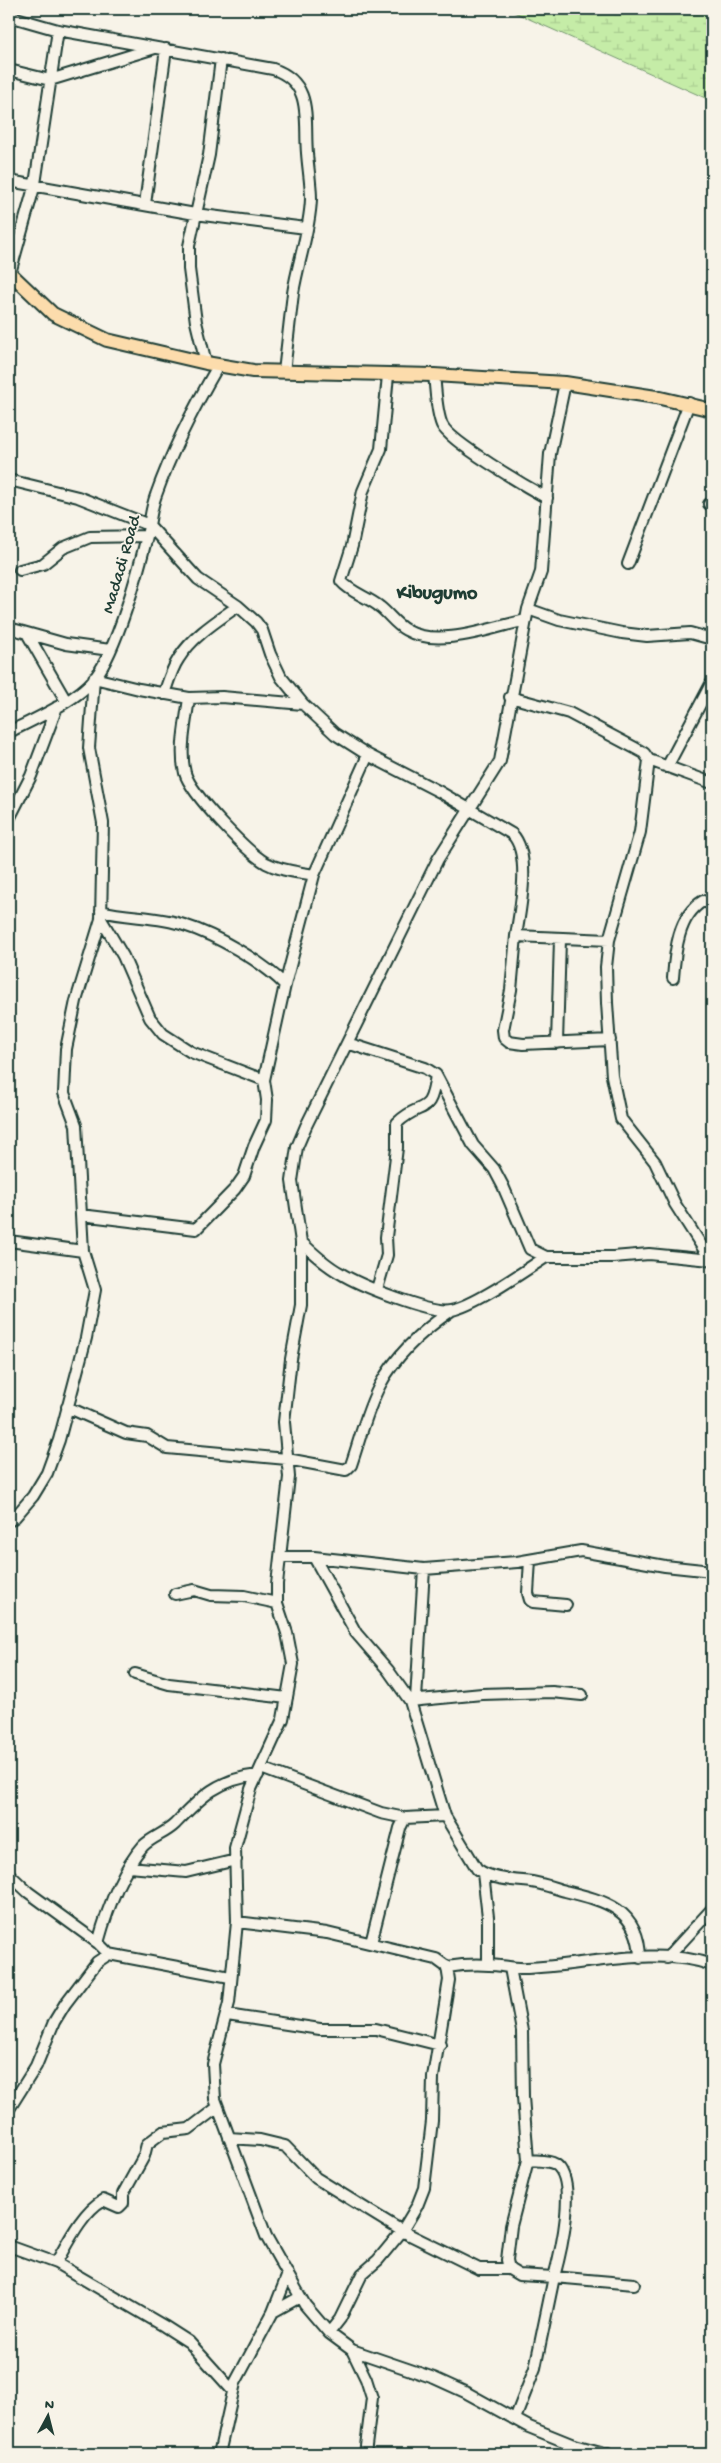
<svg xmlns="http://www.w3.org/2000/svg" width="721" height="2463" viewBox="0 0 721 2463" font-family="'Gochi Hand',sans-serif">
  <style>
    .wetland { fill: url(#wetland-marsh); stroke: #72946e }
    .lines { fill: none; stroke-linecap: round; stroke-linejoin: round }
    .minor-casing { stroke: #1f3d34; stroke-width: 14 }
    .major-casing { stroke: #1f3d34; stroke-width: 16 }
    .minor { stroke: #f7f3e8; stroke-width: 10 }
    .major { stroke: #fcdcac; stroke-width: 12 }
    .labels { text-anchor: middle; stroke-width: 4; stroke-linejoin: round; paint-order: stroke }
    .street-label { font-size: 18px; fill: #1f3d34; stroke: #f7f3e8 }
    .quarter-label { font-size: 20px; font-weight: bold; fill: #1f3d34; stroke: #f7f3e8 }
  </style>
  <defs>
    <pattern id="wetland-marsh" width="20" height="14" patternUnits="userSpaceOnUse" patternTransform="scale(1.25)"><rect width="20" height="14" fill="#c5eca7"/><path d="M1 5h8M5 5V1M11 12h8M15 12V8" fill="none" stroke="#a9cb90"/></pattern>
  </defs>
  <rect width="100%" height="100%" fill="#f7f3e8"/>
  <filter id="ink" filterUnits="userSpaceOnUse"><feTurbulence type="fractalNoise" baseFrequency=".02" numOctaves="2"/><feDisplacementMap in="SourceGraphic" scale="10" xChannelSelector="R" yChannelSelector="G"/><feConvolveMatrix kernelMatrix="1 2 1 2 8 2 1 2 1" color-interpolation-filters="sRGB"/></filter>
  <g filter="url(#ink)">
    <!-- wetland -->
    <path class="wetland" d="M507 9H712V101Z"/>
    <g class="lines">
      <defs>
        <path id="minor" d="M9 16 58 30 273 69C314 83 304 120 307 153 308 168 311 184 311 199 310 230 298 262 293 293 290 319 287 346 284 372
          M9 70 50 80 155 48
          M9 181 195 214 306 228
          M145 204 166 49
          M10 273 35 184 58 30
          M206 363 196 322 189 269V246L209 155 221 59
          M388 375 381 449 363 491 352 546 341 581C351 593 368 597 380 607 389 614 396 625 406 630 438 649 493 627 526 620
          M434 375C436 391 436 411 442 425 450 442 527 487 547 498
          M9 480 78 497 149 525 198 579 238 606 256 622 262 630 270 654 281 677 303 704 335 734 368 755 440 792 512 834C532 854 520 910 516 936L609 940
          M709 504 712 505
          M628 564 689 403
          M20 570 43 564 63 548 90 537 147 536
          M528 609 559 620 622 633 647 636 690 633 712 639
          M9 628 66 644 110 650
          M28 635 66 701
          M164 694C168 682 172 668 179 658 193 636 217 621 238 606
          M510 697 569 713 635 748 644 753 649 760 640 832 609 940 606 967 607 1003 612 1076 621 1119 655 1162 675 1204 712 1262
          M189 698C186 722 179 750 185 773 191 794 247 852 266 863 281 871 298 872 314 875
          M9 732C33 720 78 700 95 678 117 649 138 573 147 536 150 523 151 508 156 495 172 450 194 407 218 366
          M649 760 712 783
          M667 767 712 682
          M9 819 31 776 57 707
          M101 919 123 956 150 1018 163 1034 191 1052 264 1080
          M516 936 511 990 503 1030 504 1038 509 1042 523 1044 610 1040
          M673 978C675 951 678 916 703 901L712 904
          M285 985 314 875 368 755
          M347 1043 425 1068 436 1075 473 1145 494 1169 503 1186 530 1249 546 1257H613L649 1254 711 1260
          M557 1043 560 939
          M81 1215 196 1229 235 1189 244 1176 254 1146 266 1120 267 1100 264 1080 285 985C262 961 216 935 184 925 157 916 128 918 101 911
          M9 1241 83 1251
          M301 1242C313 1253 325 1265 340 1273 359 1285 431 1314 452 1310 476 1305 524 1271 546 1257
          M377 1289 387 1255 386 1237 397 1148V1123C422 1099 430 1119 436 1075
          M67 1407 126 1433 147 1436 167 1448 287 1459 346 1470 351 1465C360 1439 367 1409 380 1385 397 1353 423 1330 452 1310
          M9 1521 15 1517 33 1496 47 1473 59 1440 86 1338 95 1290 83 1251 76 1125 64 1093 66 1049 76 1001 101 919 103 823 89 748 94 678 139 689 189 698 222 697 303 704
          M280 1557H314L424 1569 517 1562 581 1551 665 1566 712 1571
          M314 1557 356 1633 388 1670 410 1701 445 1816 477 1869C492 1880 514 1880 532 1882 544 1884 554 1888 565 1891 606 1901 639 1909 640 1958
          M530 1560 528 1593 530 1600 533 1602 566 1605
          M175 1594 194 1590 211 1595 244 1596 277 1603
          M135 1674 169 1684 287 1698
          M416 1699 424 1569
          M410 1701 482 1694 552 1692 582 1695
          M261 1768 381 1813 405 1818 445 1816
          M129 1867 186 1872 236 1860
          M483 1873 488 1917V1965
          M9 1874 28 1892 98 1943
          M237 1922 327 1933 436 1959 447 1967 449 1980 433 2077 432 2121 424 2188 417 2206 402 2231 378 2260 362 2274 340 2319 329 2333
          M371 1943 400 1828 405 1818
          M109 1954 98 1943C107 1910 121 1871 143 1846 152 1837 166 1833 175 1824 201 1797 218 1779 258 1775
          M667 1958 712 1909
          M447 1967C460 1965 475 1964 489 1965 501 1965 514 1969 527 1968 583 1966 658 1945 712 1965
          M510 1968 522 2031 523 2097 528 2160 511 2226 507 2260 509 2269 519 2275 554 2277 535 2368 515 2419
          M227 2015 320 2029H376L440 2045
          M9 2109 36 2066 54 2022 65 2004 97 1962 109 1954 230 1977
          M229 2138 260 2140 285 2146 316 2178 402 2231 479 2269H509
          M528 2160C537 2161 548 2160 555 2164 579 2179 560 2255 554 2277L634 2284
          M9 2246 56 2263 164 2326 189 2342 233 2391
          M56 2263C68 2242 82 2212 103 2200L119 2207 123 2203V2194L144 2156 147 2144 163 2132 189 2129 218 2107
          M273 2312 300 2297
          M352 2350 434 2378 467 2393 529 2427 571 2444 608 2454
          M219 2454 235 2383 273 2312 288 2274
          M365 2454 372 2398 366 2379 352 2350 329 2333 305 2305 266 2236 215 2099 213 2064 229 2003 237 1922 235 1848 251 1789 283 1719 293 1664 287 1633 277 1603V1584L289 1477 284 1422 291 1359 301 1305V1242L292 1181 297 1147 306 1126 438 859 500 761 528 609 541 572 550 454 565 383"/>
        <path id="major" d="M9 272 53 314 107 340 206 363 253 371 434 375 565 383 656 397 712 410"/>
      </defs>
      <!-- minor casing -->
      <use href="#minor" class="minor-casing"/>
      <!-- major casing -->
      <use href="#major" class="major-casing"/>
      <!-- minor -->
      <use href="#minor" class="minor"/>
      <!-- major -->
      <use href="#major" class="major"/>
    </g>
  </g>
  <g class="labels">
    <!-- street labels -->
    <g class="street-label">
      <text transform="translate(120 564) rotate(-74)" y="6">Madadi Road</text>
    </g>
    <!-- quarter labels -->
    <g class="quarter-label">
      <text x="437" y="598">Kibugumo</text>
    </g>
  </g>
  <!-- margin -->
  <rect width="721" height="2463" fill="none" stroke="#f7f3e8" stroke-width="30"/>
  <rect x="15" y="15" width="691" height="2433" fill="none" stroke="#1f3d34" stroke-width="2" filter="url(#ink)"/>
  <!-- north arrow -->
  <g transform="translate(48 2416) rotate(7)" stroke="#f7f3e8" stroke-width="4" paint-order="stroke">
  <path d="M0-4L9 19L0 12L-9 19Z" fill="#1f3d34"/>
  <text y="-8" font-size="14" font-weight="bold" text-anchor="middle" fill="#1f3d34">N</text>
  </g>
</svg>
